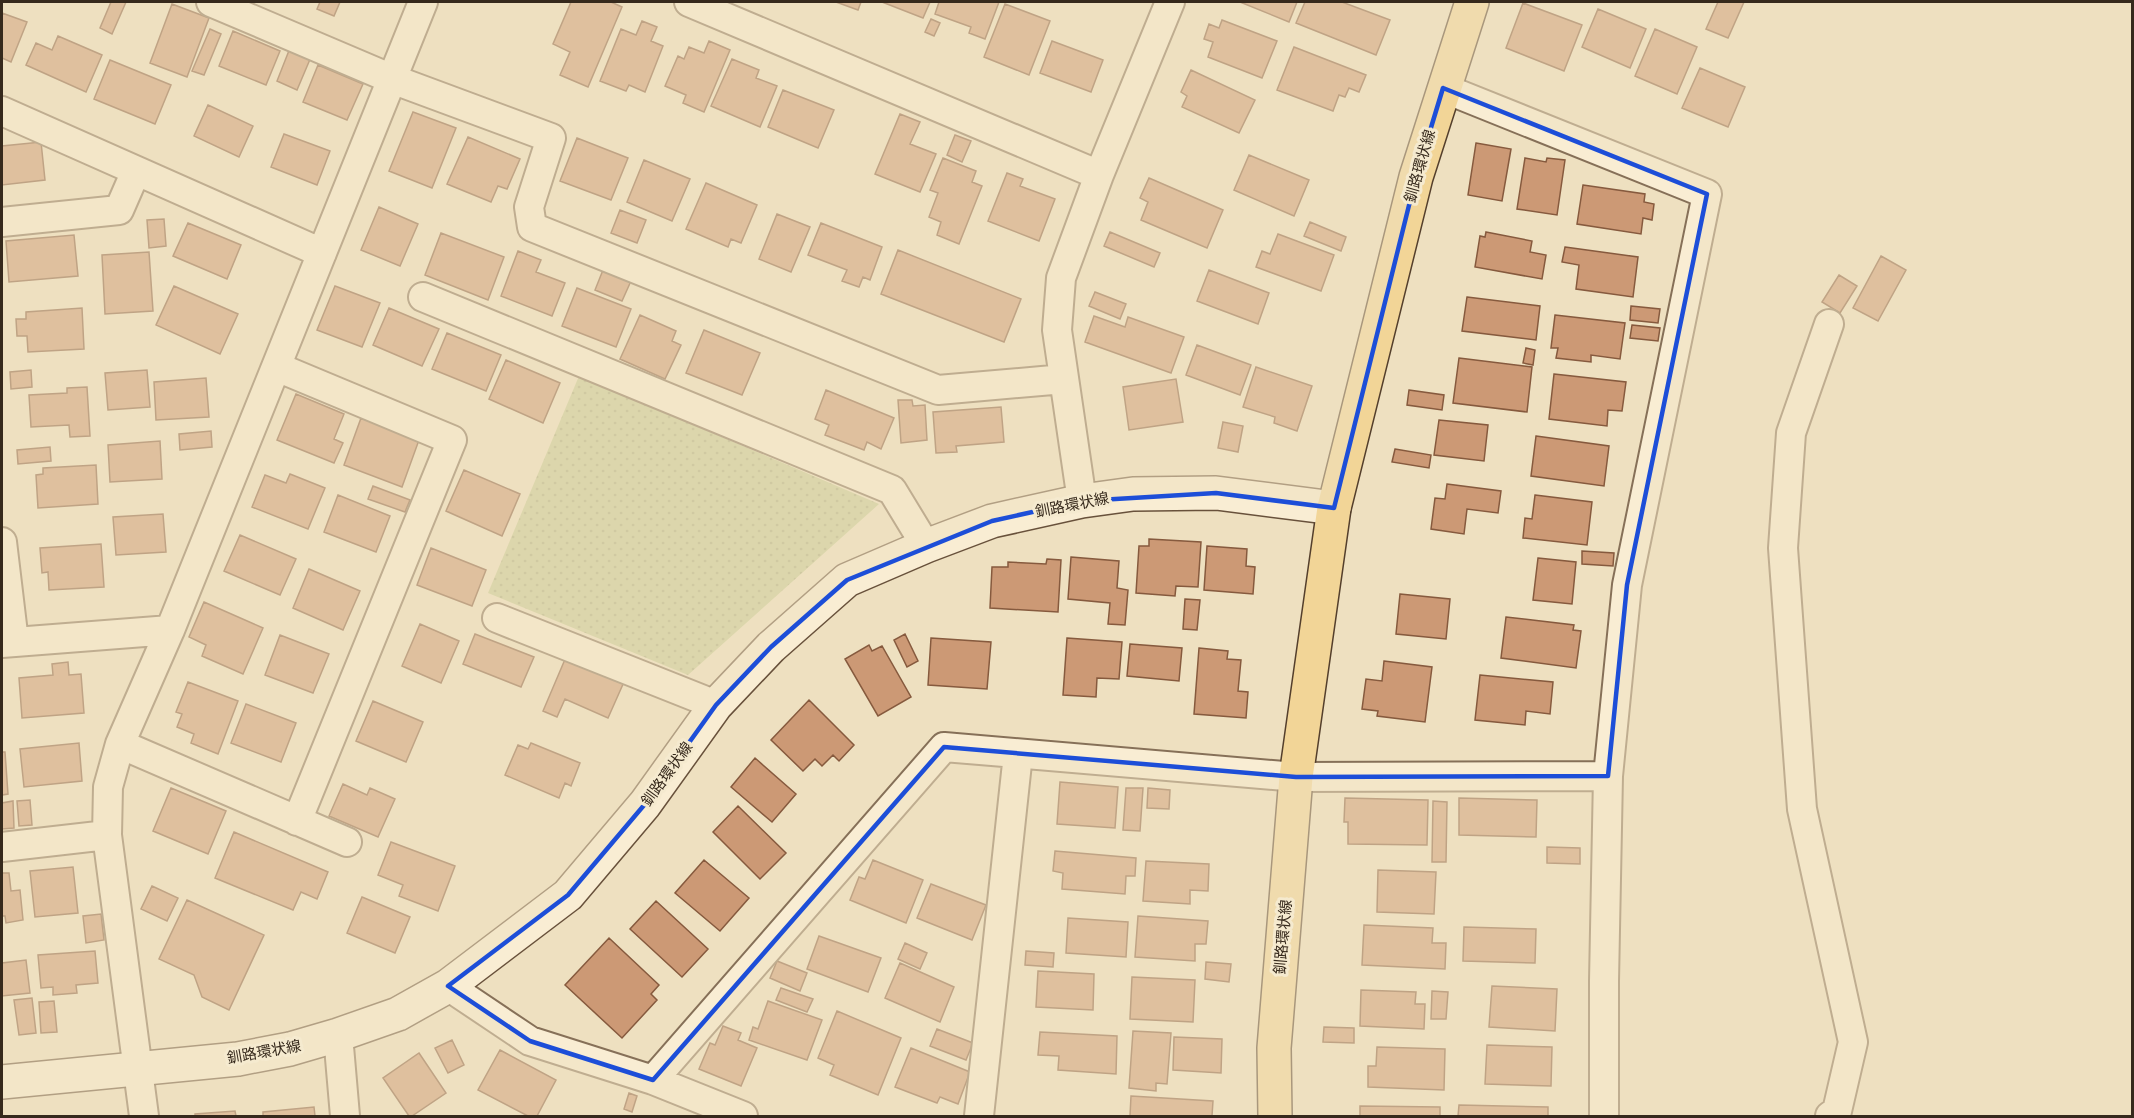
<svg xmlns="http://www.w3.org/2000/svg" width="2134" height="1118" viewBox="0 0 2134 1118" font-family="'Noto Serif','Noto Sans JP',serif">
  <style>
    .park { fill: url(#park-dots) }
    .building { fill: #cc9975; stroke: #865a3e; stroke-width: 1.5 }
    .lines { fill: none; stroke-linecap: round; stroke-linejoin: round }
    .street-casing { stroke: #867058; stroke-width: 32 }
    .secondary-casing { stroke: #68513b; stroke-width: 36 }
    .primary-casing { stroke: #543f2c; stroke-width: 36 }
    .street { stroke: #f9edd3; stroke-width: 28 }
    .secondary { stroke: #f9edd3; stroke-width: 33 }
    .primary { stroke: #f2d597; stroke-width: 33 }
    .marked { fill: none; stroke: #1d4ed8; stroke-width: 4.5; stroke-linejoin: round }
    .labels { text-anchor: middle; stroke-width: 6; stroke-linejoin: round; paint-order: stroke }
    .street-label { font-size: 15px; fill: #36291c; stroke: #f5eacf }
  </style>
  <defs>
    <pattern id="park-dots" width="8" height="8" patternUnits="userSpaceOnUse" patternTransform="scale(1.5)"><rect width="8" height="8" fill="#c5cb94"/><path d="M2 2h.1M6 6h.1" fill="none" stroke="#aaae7f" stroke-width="1.8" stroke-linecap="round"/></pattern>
  </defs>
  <rect width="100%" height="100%" fill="#eee0c0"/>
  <!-- park -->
  <path class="park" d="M579 376 879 504 688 675 488 593Z"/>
  <!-- building -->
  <path class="building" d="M111 2H126L112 34 100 28Z
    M320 2H340L334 16 317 9Z
    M571 2H611L622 7 588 87 560 75 570 52 553 44Z
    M836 2H861L858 10Z
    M882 2H930L923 18Z
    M939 2H999L985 39 969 33 971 27 935 14Z
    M1240 2H1297L1289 22Z
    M1305 2H1342L1390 20 1376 55 1296 23Z
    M1718 2H1744L1728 38 1706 29Z
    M1523 3 1582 25 1564 71 1506 48Z
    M172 4 209 18 187 77 150 63Z
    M1005 4 1050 21 1029 75 984 57Z
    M1598 9 1646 29 1630 68 1582 47Z
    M2 13 27 22 11 62 2 58Z
    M931 19 940 23 934 36 925 32Z
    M1222 20 1277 41 1262 78 1208 57 1213 42 1204 39 1209 24 1219 28Z
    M642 21 657 27 651 41 663 46 645 92 629 85 626 91 600 81 621 29 636 35Z
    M210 29 221 34 204 75 192 71Z
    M1655 29 1697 47 1677 94 1635 76Z
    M233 31 280 51 266 85 219 66Z
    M58 36 102 55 86 92 26 65 36 43 52 50Z
    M709 41 730 50 704 112 683 103 686 95 665 86 678 56 684 59 689 47 704 53Z
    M1052 41 1103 60 1091 92 1040 73Z
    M1294 47 1366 75 1359 92 1349 88 1345 97 1339 95 1333 111 1277 90Z
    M290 48 311 57 297 90 277 81Z
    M732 59 759 70 756 78 777 86 760 127 711 106Z
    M110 60 171 85 155 124 94 99Z
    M318 65 363 84 347 120 303 102Z
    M1700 68 1745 87 1728 127 1682 108Z
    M1191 70 1255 100 1239 133 1182 107 1187 96 1181 92Z
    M783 90 834 110 818 148 768 127Z
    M208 105 253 126 239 157 194 136Z
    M413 112 456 128 432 188 389 171Z
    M900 114 920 122 910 144 936 154 920 192 875 174Z
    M284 134 330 151 317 185 271 167Z
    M955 135 971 141 962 162 947 155Z
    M468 137 520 159 507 189 498 186 491 202 447 184Z
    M577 138 628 158 611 200 560 181Z
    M41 142 45 180 2 185V146Z
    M1476 143 1511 149 1502 201 1468 195Z
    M1249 155 1309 180 1294 216 1234 190Z
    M943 158 976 171 972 182 982 186 959 244 937 235 941 222 929 217 938 193 930 190Z
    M1525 158 1546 162 1547 158 1565 160 1557 215 1517 209Z
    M644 160 690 179 672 221 627 202Z
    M1007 173 1023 179 1020 186 1055 199 1039 241 988 221Z
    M1149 178 1223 210 1207 248 1141 220 1148 202 1140 198Z
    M706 183 757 205 741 243 731 239 728 247 686 229Z
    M1583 185 1645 194 1644 202 1654 204 1652 220 1643 218 1641 234 1577 224Z
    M379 207 418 224 400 266 361 250Z
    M620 210 646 220 637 243 611 233Z
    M777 214 810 227 791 272 759 259Z
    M164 219 166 246 149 248 147 220Z
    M1310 222 1346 237 1341 251 1304 236Z
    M188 223 241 245 227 279 173 256Z
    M821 223 882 247 870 280 863 277 859 287 842 281 847 270 808 255Z
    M1110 232 1160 253 1154 267 1104 246Z
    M1486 232 1532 241 1530 252 1546 255 1542 279 1475 267 1480 236 1485 237Z
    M441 233 504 257 488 300 425 275Z
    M1278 234 1334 255 1321 291 1256 267 1262 251 1270 254Z
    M74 235 78 276 9 282 6 241Z
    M1565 247 1638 257 1633 297 1576 289 1579 265 1562 262Z
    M898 250 1021 299 1004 342 881 294Z
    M518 251 541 260 536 272 565 283 552 316 501 296Z
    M149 252 153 311 105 314 102 255Z
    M1881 256 1906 270 1878 321 1853 308Z
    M603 270 631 281 622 301 595 290Z
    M1209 270 1269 293 1258 324 1197 301Z
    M1839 275 1857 286 1840 313 1822 302Z
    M174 286 238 314 220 354 156 325Z
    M335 286 380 303 362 347 317 330Z
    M577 288 631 309 616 347 562 326Z
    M1095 292 1126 304 1120 319 1089 306Z
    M1467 297 1540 306 1536 340 1462 331Z
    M1631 306 1660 309 1658 323 1630 320Z
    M82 308 84 349 28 352 27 336H17L16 319H26V312Z
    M389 308 439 329 422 366 373 345Z
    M640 315 676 331 672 341 681 345 665 379 620 359Z
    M1555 315 1625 323 1620 359 1591 355V362L1556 358 1558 348H1551Z
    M1094 316 1125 327 1128 317 1184 337 1171 373 1085 342Z
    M1632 325 1660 328 1658 341 1630 338Z
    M704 330 760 353 742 395 686 373Z
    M447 333 501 355 486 391 432 369Z
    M1197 345 1251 365 1240 395 1186 375Z
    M1526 348 1535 350 1533 365 1523 363Z
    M1459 358 1532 367 1527 412 1453 403Z
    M506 360 560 383 543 423 489 399Z
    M1256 367 1312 386 1297 431 1274 423 1275 417 1243 407Z
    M31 370 32 387 11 389 10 372Z
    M147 370 150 407 108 410 105 373Z
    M1554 374 1626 382 1622 411 1608 410 1607 426 1549 419Z
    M206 378 209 417 156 420 154 382Z
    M1176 379 1183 422 1129 430 1123 387Z
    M87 387 90 436 70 437 69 425 31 427 29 395 67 393V388Z
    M826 390 894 418 881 449 867 442 864 450 825 435 829 425 815 419Z
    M1409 390 1444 395 1442 410 1407 405Z
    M296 394 344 414 334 439 343 443 334 463 277 440Z
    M898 400H912L913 406 925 405 927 440 901 443Z
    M1001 407 1004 442 956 446 957 452 936 453 933 412Z
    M361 418 419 440 402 487 344 465Z
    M1439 420 1488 425 1484 461 1434 455Z
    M1223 422 1243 426 1238 452 1218 448Z
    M211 431 212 447 180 450 179 434Z
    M1536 436 1609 446 1604 486 1531 476Z
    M160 441 162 479 110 482 108 445Z
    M50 447 51 461 18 464 17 450Z
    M1395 449 1431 455 1429 468 1392 462Z
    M96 465 98 504 38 508 36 475 43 474V468Z
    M464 470 520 494 502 536 446 511Z
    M290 474 325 488 308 529 252 507 265 475 286 483Z
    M1447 484 1501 491 1498 513 1467 509 1464 534 1431 529 1435 498 1445 499Z
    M373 486 410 500 405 512 368 499Z
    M338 495 390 516 376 552 324 532Z
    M1535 495 1592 502 1587 545 1523 538 1525 518 1532 519Z
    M163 514 166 552 116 555 113 517Z
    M240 535 296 559 280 595 224 571Z
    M1149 539 1201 542 1198 587 1176 586 1175 596 1136 593 1139 546H1149Z
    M101 544 104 587 49 590 48 572 42 573 40 548Z
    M1207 546 1247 549 1246 566 1255 567 1253 594 1204 590Z
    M431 548 486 570 472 606 417 585Z
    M1582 551 1614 553 1613 566 1582 564Z
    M1071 557 1119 561 1117 588 1128 590 1125 625 1108 624 1110 603 1068 599Z
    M1538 558 1576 562 1572 604 1533 600Z
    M1047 559 1061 560 1058 612 990 608 992 567H1008V562L1046 564Z
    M309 569 360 591 343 630 293 608Z
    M1400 594 1450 599 1446 639 1396 634Z
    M1185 599 1200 600 1197 630 1183 629Z
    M204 602 263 628 243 674 202 656 206 645 189 637Z
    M1506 617 1574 625 1573 630 1581 631 1576 668 1501 658Z
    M420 624 459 641 441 683 402 666Z
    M475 634 534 657 521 687 463 664Z
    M905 634 918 661 907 667 894 640Z
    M280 635 329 654 313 693 265 675Z
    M931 638 991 642 987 689 928 685Z
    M1067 638 1122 642 1119 679 1097 678 1096 697 1063 695Z
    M1130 644 1182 648 1179 681 1127 676Z
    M869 645 872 651 882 646 911 697 878 716 845 659Z
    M1199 648 1228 651 1227 659 1241 660 1238 691 1248 692 1246 718 1194 714Z
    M566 657 624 682 608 718 565 699 557 717 543 711Z
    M1384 661 1432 667 1425 722 1377 716 1378 711 1362 709 1366 679 1382 681Z
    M68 662 69 675 81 674 84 713 22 718 19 678 53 675 52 664Z
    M1480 675 1553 682 1550 714 1526 711 1525 725 1475 720Z
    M188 682 238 701 218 754 191 743 194 734 177 727 182 714 176 712Z
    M809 700 854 745 839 761 833 755 822 766 815 759 803 771 771 740Z
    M373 701 423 722 406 762 356 741Z
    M246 704 296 723 281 762 231 743Z
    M79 743 82 781 24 787 20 749Z
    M531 743 580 763 571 786 565 783 559 798 505 775 518 745 528 749Z
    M2 752H5L8 794 2 795Z
    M755 758 796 794 772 822 731 787Z
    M1060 782 1118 787 1115 828 1057 824Z
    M343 784 367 795 370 788 395 799 378 837 329 816Z
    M171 788 226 811 208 854 153 831Z
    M1126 788H1143L1140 831 1123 830Z
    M1148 788 1170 790 1169 809 1147 808Z
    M1345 798 1428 800 1427 845 1348 844V822H1344Z
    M1459 798 1537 800 1536 837 1459 835Z
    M30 800 32 825 19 826 17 801Z
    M13 801 14 828 2 829V803Z
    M1433 801 1447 802 1446 862H1432Z
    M738 806 786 853 760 879 713 832Z
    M234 832 328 872 317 899 301 892 293 910 215 878Z
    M391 842 455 866 438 911 399 896 403 885 378 875Z
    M1547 847 1580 848V864L1547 863Z
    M1055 851 1136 858 1135 876H1126L1125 894 1062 889 1063 873 1053 871Z
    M704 860 749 898 720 931 675 893Z
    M873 860 923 880 906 923 850 900 859 877 865 879Z
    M1146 861 1209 864 1208 891 1190 890V904L1143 901Z
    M73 867 78 913 35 917 30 871Z
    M1378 870 1436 872 1434 914 1377 912Z
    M2 873H9L11 891 20 890 23 920 6 923 5 916H2Z
    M931 884 986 905 972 940 917 918Z
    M152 886 178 898 167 921 141 909Z
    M362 897 410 917 395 953 347 933Z
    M187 900 264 935 229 1010 202 997 194 975 159 959Z
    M656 901 708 949 682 977 630 929Z
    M101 914 104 940 86 943 83 916Z
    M1138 916 1208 921 1206 944H1195V961L1135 957Z
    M1068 918 1128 922 1126 957 1066 953Z
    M1364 925 1433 928 1432 943H1446L1445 969 1362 965Z
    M1464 927 1536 929 1535 963 1463 961Z
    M819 936 881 958 868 992 807 969Z
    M609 938 659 985 651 994 657 1000 622 1038 565 985Z
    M905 943 927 953 920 969 898 959Z
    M95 951 98 983 76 985 77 993 53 995V987L41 988 38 955Z
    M1026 951 1054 953 1053 967 1025 965Z
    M26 960 30 993 2 996V963Z
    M777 961 807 973 800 991 770 978Z
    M1206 962 1231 964 1229 982 1205 979Z
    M900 963 954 987 940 1022 885 998Z
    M1038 971 1094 974 1093 1010 1036 1007Z
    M1132 977 1195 980 1193 1022 1130 1019Z
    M1492 986 1557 989 1555 1031 1489 1027Z
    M781 988 813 999 807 1012 776 1000Z
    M1361 990 1416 992 1415 1004H1425L1424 1029 1360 1026Z
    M1432 991 1448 992 1446 1019H1431Z
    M32 998 36 1033 19 1035 14 1000Z
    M54 1001 57 1032 41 1033 39 1002Z
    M768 1001 822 1020 807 1060 749 1040 753 1027 758 1029Z
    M837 1011 901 1038 878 1095 830 1075 834 1065 818 1058Z
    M723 1026 741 1033 738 1040 757 1048 741 1086 699 1069 710 1043 715 1045Z
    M1324 1027 1354 1028V1043L1323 1042Z
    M937 1029 973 1043 966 1060 930 1046Z
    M1133 1031 1171 1033 1167 1084 1156 1083V1091L1129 1088Z
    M1040 1032 1117 1036 1116 1074 1058 1070 1059 1056 1038 1055Z
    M1174 1037 1222 1039 1221 1073 1173 1070Z
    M452 1040 464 1065 448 1073 435 1048Z
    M1487 1045 1552 1047 1551 1086 1485 1084Z
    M1377 1047 1445 1049 1444 1090 1368 1087V1066H1376Z
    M911 1048 970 1072 958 1104 940 1097 937 1103 895 1087Z
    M500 1050 556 1080 537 1116H528L478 1090Z
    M419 1053 446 1093 412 1116H409L383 1078Z
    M629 1093 637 1096 632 1112 624 1109Z
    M1131 1096 1213 1101 1212 1116H1130Z
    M1459 1105 1548 1107V1116H1458Z
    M1360 1106 1440 1107V1116H1360Z
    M314 1107 315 1116H263V1112Z
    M235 1111 236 1116H195V1114Z"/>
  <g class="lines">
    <defs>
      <path id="street" d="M211 2 392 79 551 138 529 207 532 227 938 390 1064 379
        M689 2 1099 175
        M1443 88 1707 194 1627 585 1608 776 1604 981V1116
        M2 111 322 253
        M2 222 119 210 136 171
        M423 297 892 490 926 546
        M1829 324 1791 433 1783 548 1802 809 1853 1042 1837 1111 1830 1116
        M277 367 452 440 297 821
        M1082 501 1057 330 1061 278 1099 175 1170 2
        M2 542 14 642
        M497 618 716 705
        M2 643 170 630
        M120 744 347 842
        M2 847 107 835
        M448 986 530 1041 653 1080 743 1116
        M338 1035 345 1116
        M653 1080 944 747 1296 777 1608 776
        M144 1116 107 835 108 787 120 744 170 630 423 2
        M979 1116 1018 754"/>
      <path id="secondary" d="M2 1082 238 1059 290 1049 338 1035 398 1014 448 986 568 895 645 804 716 705 771 647 847 580 926 546 992 521 1082 501 1133 494 1216 493 1334 508"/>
      <path id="primary" d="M1275 1116 1274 1048 1296 777 1334 508 1416 177 1472 2"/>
    </defs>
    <!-- street casing -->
    <use href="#street" class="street-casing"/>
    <!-- secondary casing -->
    <use href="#secondary" class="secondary-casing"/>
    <!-- primary casing -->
    <use href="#primary" class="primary-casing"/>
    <!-- street -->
    <use href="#street" class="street"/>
    <!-- secondary -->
    <use href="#secondary" class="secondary"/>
    <!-- primary -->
    <use href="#primary" class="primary"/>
  </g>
  <!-- marked area -->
  <path d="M0 0H2134V1118H0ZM1443 88 1707 194 1627 585 1608 776 1296 777 944 747 653 1080 530 1041 448 986 568 895 645 804 716 705 771 647 847 580 992 521 1082 501 1216 493 1334 508 1416 177Z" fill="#eee0c0" fill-opacity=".55" fill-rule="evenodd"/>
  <path class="marked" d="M1443 88 1707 194 1627 585 1608 776 1296 777 944 747 653 1080 530 1041 448 986 568 895 645 804 716 705 771 647 847 580 992 521 1082 501 1216 493 1334 508 1416 177Z"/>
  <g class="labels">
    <!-- street labels -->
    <g class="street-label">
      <text transform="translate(1420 166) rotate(-74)" y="5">釧路環状線</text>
      <text transform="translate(1072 505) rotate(-11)" y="5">釧路環状線</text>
      <text transform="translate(667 774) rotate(-54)" y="5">釧路環状線</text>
      <text transform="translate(1283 937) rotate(-85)" y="5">釧路環状線</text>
      <text transform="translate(264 1052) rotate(-10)" y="5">釧路環状線</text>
    </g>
  </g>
  <!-- border -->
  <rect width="2134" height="1118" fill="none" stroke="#36291c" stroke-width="6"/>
</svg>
